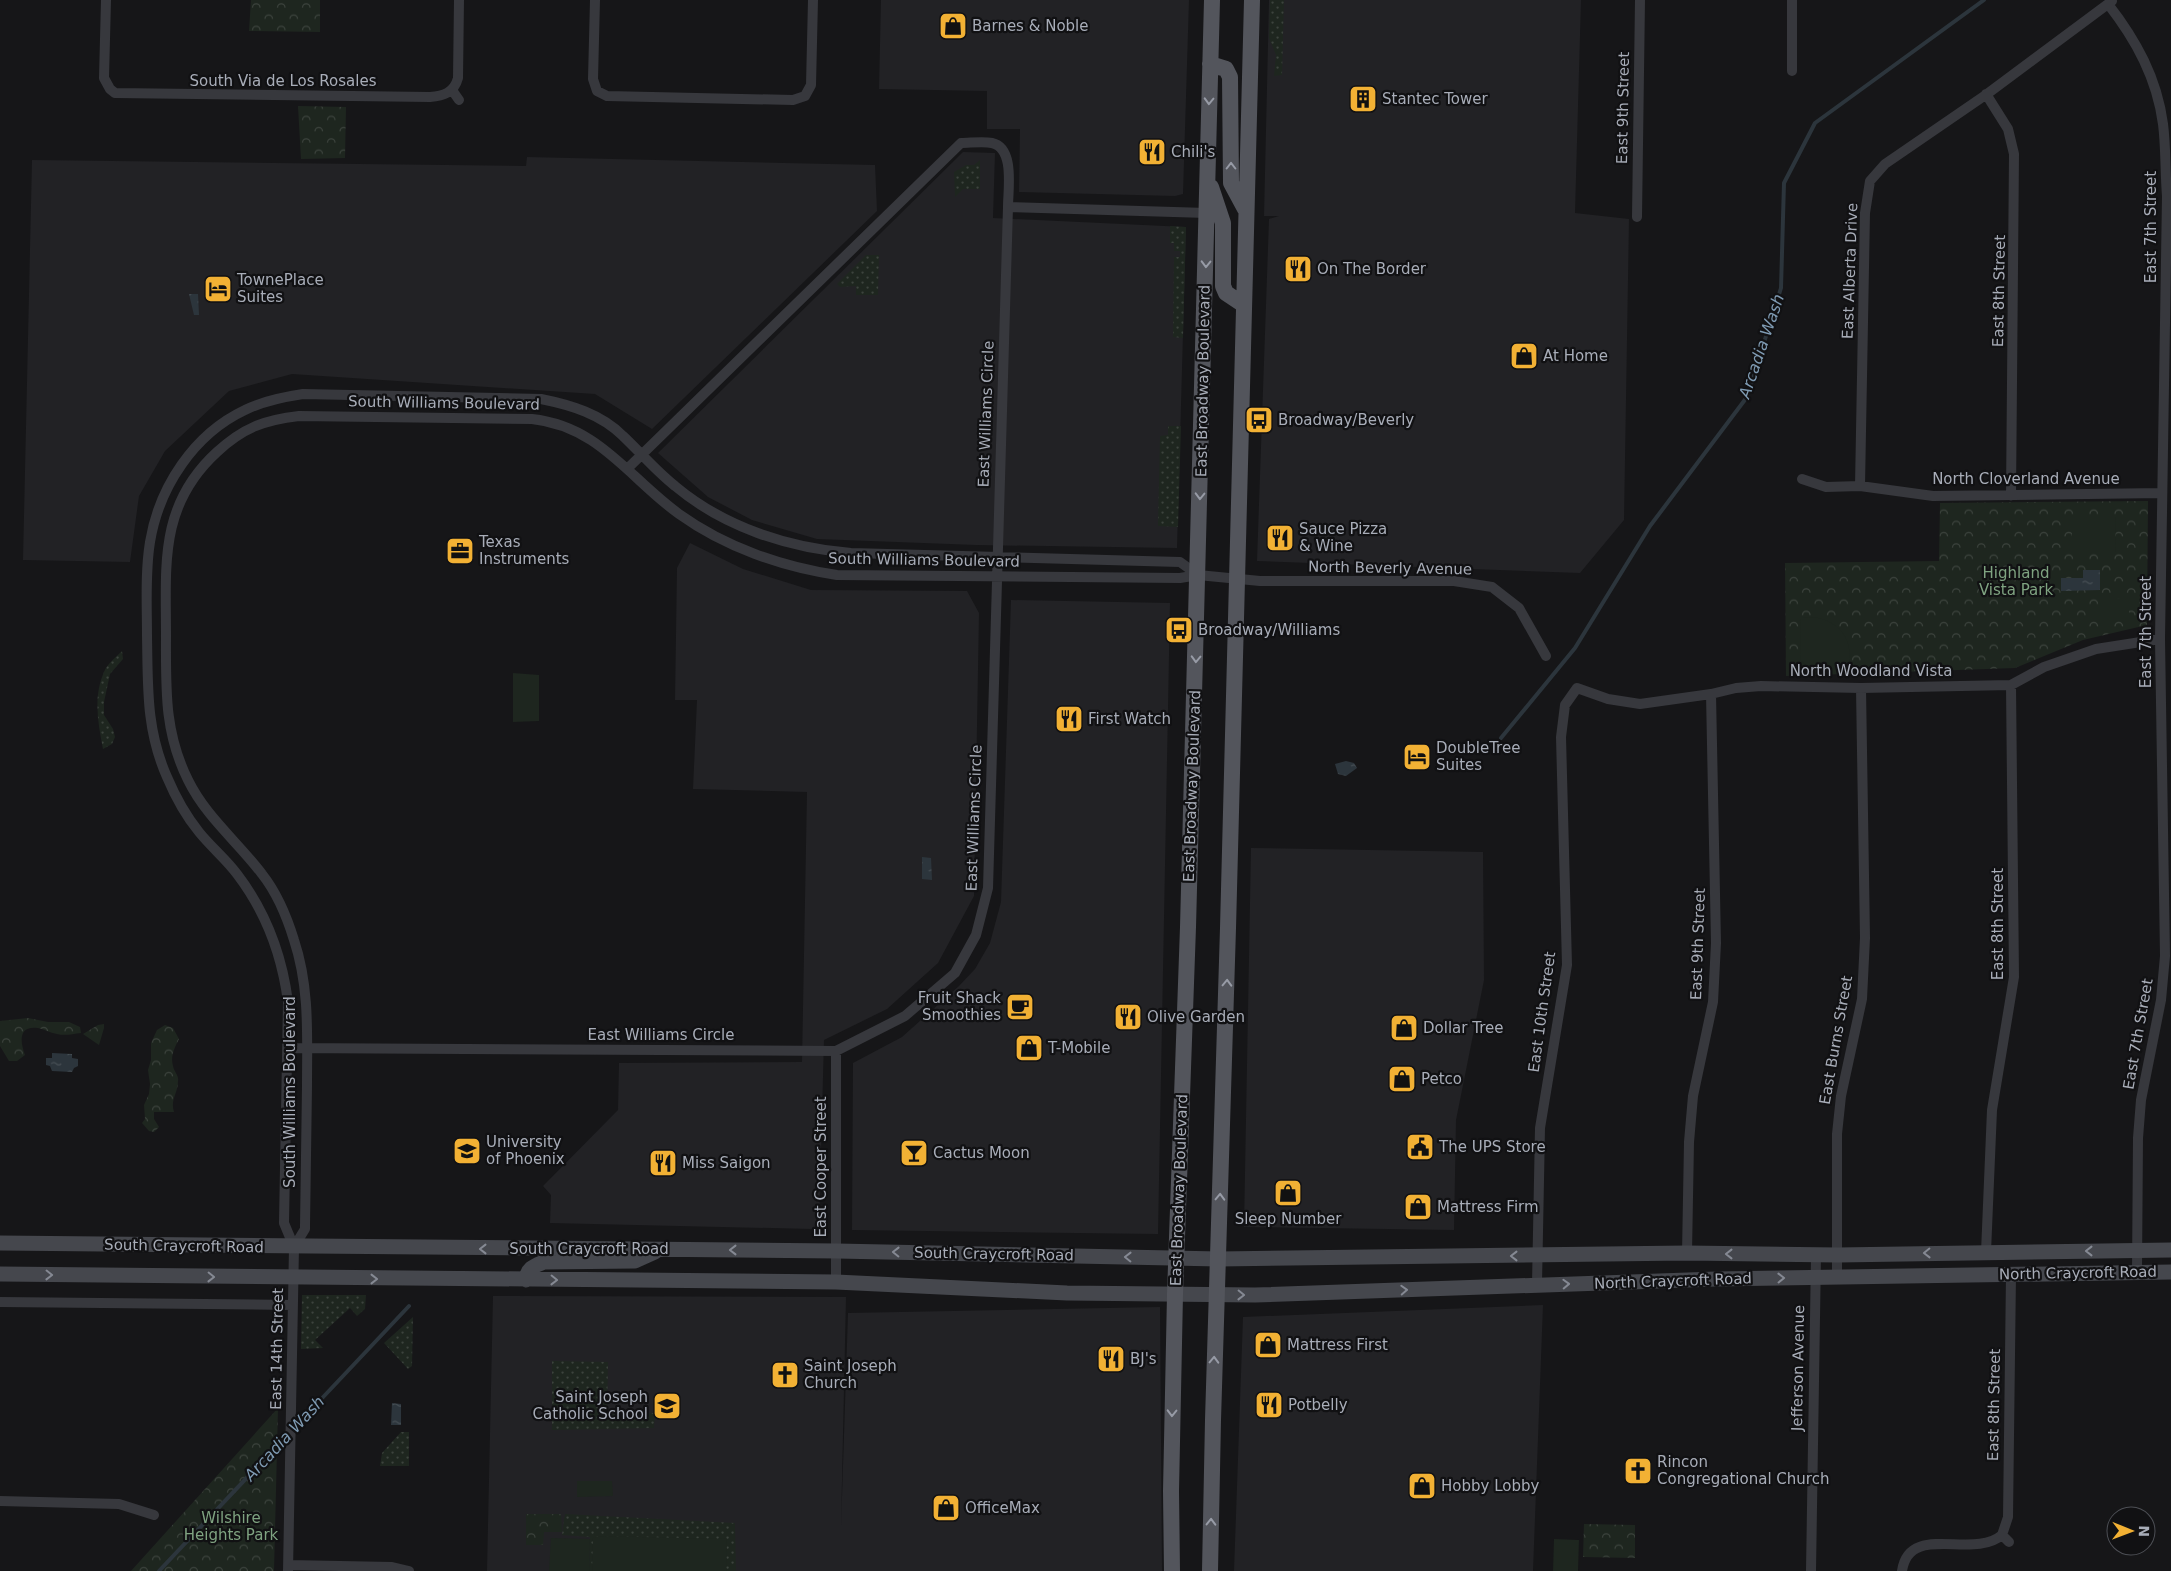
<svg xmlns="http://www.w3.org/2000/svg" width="2171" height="1571" viewBox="0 0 2171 1571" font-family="'DejaVu Sans',sans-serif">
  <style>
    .built { fill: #222225 }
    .grass { fill: url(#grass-dots) }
    .park { fill: url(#park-crowns) }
    .garden { fill: #1e261f }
    .water { fill: url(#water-ripples) }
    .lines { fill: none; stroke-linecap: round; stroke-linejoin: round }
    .stream { stroke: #2c353c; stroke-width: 4 }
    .street { stroke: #37383d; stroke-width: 10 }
    .secondary { stroke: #45474d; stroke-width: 15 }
    .primary { stroke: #53555c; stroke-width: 16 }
    .oneway { stroke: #979ba6 }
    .oneway2 { stroke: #858993 }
    .labels { text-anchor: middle; stroke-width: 4.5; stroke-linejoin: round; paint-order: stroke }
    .poi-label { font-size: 15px; fill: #a8adb8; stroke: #111113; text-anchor: start }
    .street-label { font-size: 15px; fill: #a8adb8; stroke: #111113 }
    .park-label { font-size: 15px; fill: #7fa381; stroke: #111113 }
    .water-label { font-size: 16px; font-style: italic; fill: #7f9bb3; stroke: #111113 }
  </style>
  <defs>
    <pattern id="grass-dots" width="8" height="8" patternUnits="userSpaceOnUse" patternTransform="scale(1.25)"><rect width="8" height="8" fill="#1e261f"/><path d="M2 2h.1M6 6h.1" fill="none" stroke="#3c433d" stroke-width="1.8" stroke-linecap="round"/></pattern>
    <pattern id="park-crowns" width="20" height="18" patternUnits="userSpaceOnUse" patternTransform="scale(1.25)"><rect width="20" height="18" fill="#1e261f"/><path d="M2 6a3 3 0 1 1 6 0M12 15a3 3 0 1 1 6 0" fill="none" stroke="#3c433d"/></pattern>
    <pattern id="water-ripples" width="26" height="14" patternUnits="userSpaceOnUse" patternTransform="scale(1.25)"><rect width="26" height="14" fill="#2c353c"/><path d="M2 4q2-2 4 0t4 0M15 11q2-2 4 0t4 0" fill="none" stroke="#485056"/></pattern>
  </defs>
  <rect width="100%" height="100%" fill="#161618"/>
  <!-- built -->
  <path class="built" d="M881 0H1189L1183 194 1175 196 1019 192 1020 129H987V91L879 89Z
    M1269 0H1581L1575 213 1629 219 1624 520 1580 573 1257 561 1269 219 1279 216H1264Z
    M963 152 995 153 993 218 1186 227 1177 548 976 545 817 539 752 520 708 497 658 453Z
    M527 157 875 165 877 211 652 429 595 394 292 374 229 391 165 451 139 496 130 562 23 560 32 160 526 166Z
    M690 543 743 569 811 590 967 591 979 613 974 896 938 963 887 1009 824 1040 819 1225 812 1229 550 1223 551 1195 543 1186 618 1110 619 1063 802 1062 807 792 693 789 697 700H675L677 568Z
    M1011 600 1170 603 1158 1234 852 1230 853 1063 902 1037 959 986 975 969 990 943 1001 902Z
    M1251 848 1483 852 1484 980 1456 1120 1454 1230 1244 1227Z
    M493 1296 846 1297 841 1527 848 1313 1160 1307 1162 1571H487Z
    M1543 1305 1533 1571H1234L1243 1317Z"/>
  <!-- grass -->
  <path class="grass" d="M1270 0H1284L1282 75 1274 76 1276 55 1269 38Z
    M980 160V189H963L955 197 954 172 966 165H974Z
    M1170 226 1186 227 1183 338 1173 337 1174 257H1180V251H1174V243H1170Z
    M866 255H879L878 295H856V286L840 287 837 284Z
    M1168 426H1181L1178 527 1158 526 1160 436 1168 435Z
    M122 651 123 659 110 674 104 702V715L113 729 115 737 112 744 103 749C98 723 93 697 104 672 107 664 116 657 122 651Z
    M302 1295H366L365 1309 357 1316 350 1308 315 1340 323 1348 301 1349Z
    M413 1317 412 1366 408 1369 384 1343Z
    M552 1361 608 1362 607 1414 655 1413 654 1428 552 1430Z
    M401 1432H409V1466H380L382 1453Z
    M565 1514 735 1523 736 1571H589L590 1537 562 1535Z"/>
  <!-- park -->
  <path class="park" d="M251 0H320V32L249 31Z
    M298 106 346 107 345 158 301 159Z
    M2148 501 2147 625 2083 640 2015 668 1786 676 1785 563 1939 561 1940 503Z
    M28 1018 48 1022H69L80 1027 81 1033C72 1034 65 1036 57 1034 50 1033 44 1029 38 1028 18 1025 20 1042 25 1055L17 1061H9L0 1046V1021Z
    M104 1024V1028L99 1045 83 1034 98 1025Z
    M165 1025 173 1028 179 1039C175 1047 170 1056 173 1066 174 1072 179 1075 178 1081 178 1093 170 1100 174 1112H154V1119L159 1127 154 1132 149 1131 142 1123 145 1119 144 1105 149 1094 150 1084 148 1070 151 1060V1043L157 1030Z
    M278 1408 274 1571H131Z
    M526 1514H561L562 1532H544L543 1545H526Z
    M1584 1524 1635 1525V1558L1583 1557Z"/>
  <!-- garden -->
  <path class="garden" d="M2072 517H2115L2116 552H2072Z
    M2099 599H2129V617H2099Z
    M1813 617C1839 621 1853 638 1849 665L1807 666 1800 660 1801 618Z
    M513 673 539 675V721L513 722Z
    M577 1481H612L613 1496 577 1497Z
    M599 1536 727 1539 726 1571H592L593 1538Z
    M551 1538 590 1539 589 1571H549Z
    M1554 1539 1579 1540 1578 1571H1553Z"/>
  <!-- water -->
  <path class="water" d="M189 294H198L199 315H194Z
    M2083 570H2100V590L2061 591V578H2083Z
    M1346 761 1354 763 1357 768 1346 776 1338 774 1335 764Z
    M922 857 931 858 932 880 922 879Z
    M52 1053 72 1054V1058L78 1059V1066L74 1068 72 1072 52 1071 50 1066 46 1065V1058H52Z
    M392 1403 401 1404V1425H391Z"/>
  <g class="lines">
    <!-- stream -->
    <path class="stream" d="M1501 738 1575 648 1650 526 1747 397 1781 288 1784 183 1815 123 1984 0
      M293 1429 409 1306
      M159 1571 288 1434"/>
    <!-- street -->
    <path class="street" d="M106 0 104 78 110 89 115 93 430 97C443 96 454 93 458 78L459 0
      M595 0 593 79 597 91 607 96 793 100 805 96 811 85 813 0
      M2108 4C2136 40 2157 78 2163 124 2166 147 2165 172 2167 196L2160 639 2165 956 2161 1000 2141 1100 2138 1138 2137 1272
      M1792 71V0
      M452 90 459 100
      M1986 94 2008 129 2014 154 2011 496
      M1008 207 1207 213
      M1637 217 1640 0
      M303 394 541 399C571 405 601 414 623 436 641 453 656 471 675 486 724 527 788 548 851 553L1180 562 1198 575 1180 578 837 575C782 567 725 547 679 514 629 478 599 426 532 419L299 416C264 420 243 428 217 452 159 505 166 564 166 636 166 688 164 732 188 780 206 817 238 842 262 874 277 893 287 917 294 940 310 988 307 1037 307 1086 306 1133 306 1179 305 1225V1229L294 1247 284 1223 288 1002C282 955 266 912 237 874 226 859 211 847 199 832 186 816 175 796 167 777 146 730 148 687 147 636 147 605 145 573 150 542 159 487 194 434 245 410 263 401 283 397 303 394Z
      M1802 479 1826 487 1860 486 1933 496 2162 493
      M1860 486 1865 213 1870 181 1885 164 1987 94 2112 1
      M1198 575 1260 581H1454L1492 587 1519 608 1546 656
      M288 1048 836 1051 905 1016 955 973 976 935 988 888 1008 207C1008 189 1015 148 992 143 983 141 970 143 961 143L627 469
      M836 1051V1282
      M1986 1252 1992 1110 2014 977 2011 685
      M1687 1253 1689 1142 1693 1096 1713 1002 1716 943 1711 694
      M1837 1277V1134L1841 1096 1862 999 1865 938 1861 688
      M1537 1284 1540 1128 1567 965 1561 737 1565 705 1577 688 1608 699 1640 704 1711 694 1736 688 1761 686 1861 688 2011 685 2044 667 2096 649 2160 639
      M0 1302 293 1305
      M0 1501 119 1504 154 1515
      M2002 1535 2008 1517 2011 1274
      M288 1565 392 1567 409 1571
      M288 1571 294 1247
      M1811 1571 1816 1255
      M1902 1571C1909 1522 1973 1560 2002 1535L2009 1542"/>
    <!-- secondary -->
    <path class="secondary" d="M0 1243 837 1251 1219 1259 1687 1253 1838 1255 2171 1250
      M0 1274 836 1282 1067 1293 1255 1295 1716 1279 2171 1272
      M526 1280C527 1268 534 1266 544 1262L635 1261 655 1252"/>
    <!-- primary -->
    <path class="primary" d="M1210 64 1226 69 1230 77 1231 183 1245 209
      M1211 187 1223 223V286L1226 293 1244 305
      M1172 1571 1171 1491 1175 1294 1188 927 1212 0
      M1210 1571 1213 1420 1228 928 1252 0"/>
  </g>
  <!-- one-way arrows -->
  <defs><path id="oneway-chevron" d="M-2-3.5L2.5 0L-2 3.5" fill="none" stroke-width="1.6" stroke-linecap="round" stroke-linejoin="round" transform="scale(1.25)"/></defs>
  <g class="oneway">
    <use href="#oneway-chevron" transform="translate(1209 101) rotate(92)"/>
    <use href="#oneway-chevron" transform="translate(1231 166) rotate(-90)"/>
    <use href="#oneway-chevron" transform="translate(1206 264) rotate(91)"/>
    <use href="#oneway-chevron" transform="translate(1200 496) rotate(91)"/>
    <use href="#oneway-chevron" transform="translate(1196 659) rotate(92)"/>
    <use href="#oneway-chevron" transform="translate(1227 983) rotate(-88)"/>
    <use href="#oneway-chevron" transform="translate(1220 1197) rotate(-88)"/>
    <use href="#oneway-chevron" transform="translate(1214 1360) rotate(-88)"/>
    <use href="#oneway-chevron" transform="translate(1172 1413) rotate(91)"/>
    <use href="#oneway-chevron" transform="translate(1211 1522) rotate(-89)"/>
  </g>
  <g class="oneway2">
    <use href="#oneway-chevron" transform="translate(483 1249) rotate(-180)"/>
    <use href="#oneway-chevron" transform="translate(733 1250) rotate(-180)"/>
    <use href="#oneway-chevron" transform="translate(2089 1251) rotate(180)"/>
    <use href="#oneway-chevron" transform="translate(896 1252) rotate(-179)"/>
    <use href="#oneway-chevron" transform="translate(1927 1253) rotate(179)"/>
    <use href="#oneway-chevron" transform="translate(1729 1254) rotate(-180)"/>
    <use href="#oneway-chevron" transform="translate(1514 1256) rotate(180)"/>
    <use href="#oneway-chevron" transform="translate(1128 1257) rotate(-179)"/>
    <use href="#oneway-chevron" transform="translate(49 1275) rotate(1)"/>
    <use href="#oneway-chevron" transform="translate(211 1277) rotate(1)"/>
    <use href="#oneway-chevron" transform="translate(1781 1278) rotate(-1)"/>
    <use href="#oneway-chevron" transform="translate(374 1279)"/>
    <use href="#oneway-chevron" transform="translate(554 1280) rotate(1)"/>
    <use href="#oneway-chevron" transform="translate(1566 1284) rotate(-2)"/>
    <use href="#oneway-chevron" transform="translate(1404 1290) rotate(-3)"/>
    <use href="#oneway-chevron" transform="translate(1241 1295) rotate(1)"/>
  </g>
  <!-- icons -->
  <defs>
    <symbol id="shop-square" viewBox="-11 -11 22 22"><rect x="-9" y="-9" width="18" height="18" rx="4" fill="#f2b134" stroke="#111113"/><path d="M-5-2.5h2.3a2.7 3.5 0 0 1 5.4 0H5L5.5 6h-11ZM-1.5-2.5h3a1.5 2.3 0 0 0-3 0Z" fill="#111"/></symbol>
    <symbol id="building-square" viewBox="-11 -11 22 22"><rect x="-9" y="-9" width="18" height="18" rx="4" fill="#f2b134" stroke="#111113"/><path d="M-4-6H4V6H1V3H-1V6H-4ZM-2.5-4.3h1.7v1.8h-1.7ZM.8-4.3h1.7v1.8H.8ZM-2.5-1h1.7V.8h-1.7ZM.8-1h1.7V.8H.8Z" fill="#111"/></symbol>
    <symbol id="restaurant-square" viewBox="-11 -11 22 22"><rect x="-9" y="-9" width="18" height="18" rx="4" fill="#f2b134" stroke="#111113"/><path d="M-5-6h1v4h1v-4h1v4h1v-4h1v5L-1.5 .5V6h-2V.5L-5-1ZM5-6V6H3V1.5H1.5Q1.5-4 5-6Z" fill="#111"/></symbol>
    <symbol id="hotel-square" viewBox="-11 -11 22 22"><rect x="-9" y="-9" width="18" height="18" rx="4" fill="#f2b134" stroke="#111113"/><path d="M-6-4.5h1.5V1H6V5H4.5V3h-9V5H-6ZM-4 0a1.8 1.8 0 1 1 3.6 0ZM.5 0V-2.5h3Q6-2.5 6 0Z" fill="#111"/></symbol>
    <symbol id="bus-square" viewBox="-11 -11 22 22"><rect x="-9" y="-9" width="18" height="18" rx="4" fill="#f2b134" stroke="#111113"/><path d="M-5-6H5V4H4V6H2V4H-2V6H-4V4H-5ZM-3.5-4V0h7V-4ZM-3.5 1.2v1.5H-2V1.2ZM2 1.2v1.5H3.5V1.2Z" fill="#111"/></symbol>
    <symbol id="office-square" viewBox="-11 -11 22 22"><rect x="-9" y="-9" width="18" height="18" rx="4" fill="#f2b134" stroke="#111113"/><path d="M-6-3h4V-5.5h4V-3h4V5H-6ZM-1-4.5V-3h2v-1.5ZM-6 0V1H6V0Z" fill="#111"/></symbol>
    <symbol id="cafe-square" viewBox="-11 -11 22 22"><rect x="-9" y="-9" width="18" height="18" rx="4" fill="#f2b134" stroke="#111113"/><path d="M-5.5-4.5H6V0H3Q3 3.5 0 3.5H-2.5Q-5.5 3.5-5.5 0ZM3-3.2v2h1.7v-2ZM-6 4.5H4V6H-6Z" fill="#111"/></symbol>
    <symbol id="civic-square" viewBox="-11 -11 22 22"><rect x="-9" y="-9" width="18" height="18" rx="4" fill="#f2b134" stroke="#111113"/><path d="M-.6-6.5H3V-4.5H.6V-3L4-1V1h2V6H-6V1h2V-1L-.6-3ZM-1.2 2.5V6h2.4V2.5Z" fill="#111"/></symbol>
    <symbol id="university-square" viewBox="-11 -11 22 22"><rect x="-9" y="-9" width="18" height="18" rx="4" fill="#f2b134" stroke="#111113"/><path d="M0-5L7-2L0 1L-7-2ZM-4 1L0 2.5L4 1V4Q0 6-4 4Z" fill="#111"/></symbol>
    <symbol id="bar-square" viewBox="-11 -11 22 22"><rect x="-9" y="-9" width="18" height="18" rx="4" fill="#f2b134" stroke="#111113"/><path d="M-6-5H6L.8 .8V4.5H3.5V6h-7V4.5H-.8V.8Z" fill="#111"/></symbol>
    <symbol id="church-square" viewBox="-11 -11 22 22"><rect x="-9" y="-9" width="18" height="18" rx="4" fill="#f2b134" stroke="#111113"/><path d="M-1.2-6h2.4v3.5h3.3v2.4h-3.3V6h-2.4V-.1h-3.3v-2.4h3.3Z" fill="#111"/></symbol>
    <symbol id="school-square" viewBox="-11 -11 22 22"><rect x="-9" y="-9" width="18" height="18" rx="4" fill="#f2b134" stroke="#111113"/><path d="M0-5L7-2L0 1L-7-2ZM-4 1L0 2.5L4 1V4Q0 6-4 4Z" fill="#111"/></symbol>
  </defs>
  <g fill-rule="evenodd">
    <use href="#shop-square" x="937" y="10" width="32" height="32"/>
    <use href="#building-square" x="1347" y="83" width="32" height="32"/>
    <use href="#restaurant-square" x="1136" y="136" width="32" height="32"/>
    <use href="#restaurant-square" x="1282" y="253" width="32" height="32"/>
    <use href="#hotel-square" x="202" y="273" width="32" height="32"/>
    <use href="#shop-square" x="1508" y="340" width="32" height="32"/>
    <use href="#bus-square" x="1243" y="404" width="32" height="32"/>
    <use href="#restaurant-square" x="1264" y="522" width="32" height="32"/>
    <use href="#office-square" x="444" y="535" width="32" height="32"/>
    <use href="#bus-square" x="1163" y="614" width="32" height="32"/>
    <use href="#restaurant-square" x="1053" y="703" width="32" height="32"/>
    <use href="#hotel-square" x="1401" y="741" width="32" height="32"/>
    <use href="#cafe-square" x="1004" y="991" width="32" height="32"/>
    <use href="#restaurant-square" x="1112" y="1001" width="32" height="32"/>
    <use href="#shop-square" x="1388" y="1012" width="32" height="32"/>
    <use href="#shop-square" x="1013" y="1032" width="32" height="32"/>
    <use href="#shop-square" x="1386" y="1063" width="32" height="32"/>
    <use href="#civic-square" x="1404" y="1131" width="32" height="32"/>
    <use href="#university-square" x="451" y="1135" width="32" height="32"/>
    <use href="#bar-square" x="898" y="1137" width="32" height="32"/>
    <use href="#restaurant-square" x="647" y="1147" width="32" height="32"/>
    <use href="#shop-square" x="1272" y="1177" width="32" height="32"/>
    <use href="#shop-square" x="1402" y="1191" width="32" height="32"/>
    <use href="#shop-square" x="1252" y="1329" width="32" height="32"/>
    <use href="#restaurant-square" x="1095" y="1343" width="32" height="32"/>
    <use href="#church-square" x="769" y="1359" width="32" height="32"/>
    <use href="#restaurant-square" x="1253" y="1389" width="32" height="32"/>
    <use href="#school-square" x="651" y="1390" width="32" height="32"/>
    <use href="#church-square" x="1622" y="1455" width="32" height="32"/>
    <use href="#shop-square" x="1406" y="1470" width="32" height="32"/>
    <use href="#shop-square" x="930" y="1492" width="32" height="32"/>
  </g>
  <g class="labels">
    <!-- poi labels -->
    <g class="poi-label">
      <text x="972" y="31">Barnes &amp; Noble</text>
      <text x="1382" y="104">Stantec Tower</text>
      <text x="1171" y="157">Chili's</text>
      <text x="1317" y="274">On The Border</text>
      <text x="237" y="285">TownePlace<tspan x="237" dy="17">Suites</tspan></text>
      <text x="1543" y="361">At Home</text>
      <text x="1278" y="425">Broadway/Beverly</text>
      <text x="1299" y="534">Sauce Pizza<tspan x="1299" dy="17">&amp; Wine</tspan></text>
      <text x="479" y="547">Texas<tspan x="479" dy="17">Instruments</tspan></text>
      <text x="1198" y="635">Broadway/Williams</text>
      <text x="1088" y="724">First Watch</text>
      <text x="1436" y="753">DoubleTree<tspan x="1436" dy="17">Suites</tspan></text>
      <text x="1001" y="1003" text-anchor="end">Fruit Shack<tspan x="1001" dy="17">Smoothies</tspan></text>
      <text x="1147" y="1022">Olive Garden</text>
      <text x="1423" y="1033">Dollar Tree</text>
      <text x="1048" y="1053">T-Mobile</text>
      <text x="1421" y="1084">Petco</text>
      <text x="486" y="1147">University<tspan x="486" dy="17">of Phoenix</tspan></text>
      <text x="1439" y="1152">The UPS Store</text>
      <text x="933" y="1158">Cactus Moon</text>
      <text x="682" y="1168">Miss Saigon</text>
      <text x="1437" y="1212">Mattress Firm</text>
      <text x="1288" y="1224" text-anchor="middle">Sleep Number</text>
      <text x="1287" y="1350">Mattress First</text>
      <text x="1130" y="1364">BJ's</text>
      <text x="804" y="1371">Saint Joseph<tspan x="804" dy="17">Church</tspan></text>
      <text x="648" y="1402" text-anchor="end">Saint Joseph<tspan x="648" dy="17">Catholic School</tspan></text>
      <text x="1288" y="1410">Potbelly</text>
      <text x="1657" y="1467">Rincon<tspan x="1657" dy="17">Congregational Church</tspan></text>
      <text x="1441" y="1491">Hobby Lobby</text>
      <text x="965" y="1513">OfficeMax</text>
    </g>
    <!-- street labels -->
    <g class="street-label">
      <text x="283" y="86">South Via de Los Rosales</text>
      <text transform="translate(1623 108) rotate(-89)" y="5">East 9th Street</text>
      <text transform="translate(2151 227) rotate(-90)" y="5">East 7th Street</text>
      <text transform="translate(1850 271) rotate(-88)" y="5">East Alberta Drive</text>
      <text transform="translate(1999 291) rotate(-89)" y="5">East 8th Street</text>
      <text transform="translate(1203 381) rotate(-89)" y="5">East Broadway Boulevard</text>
      <text transform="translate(444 403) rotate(1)" y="5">South Williams Boulevard</text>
      <text transform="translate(986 414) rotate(-88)" y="5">East Williams Circle</text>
      <text x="2026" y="484">North Cloverland Avenue</text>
      <text transform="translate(924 560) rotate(1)" y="5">South Williams Boulevard</text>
      <text transform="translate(1390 568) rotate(1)" y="5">North Beverly Avenue</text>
      <text transform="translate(2146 632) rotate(-90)" y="5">East 7th Street</text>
      <text x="1871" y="676">North Woodland Vista</text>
      <text transform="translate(1192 786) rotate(-88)" y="5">East Broadway Boulevard</text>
      <text transform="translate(974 818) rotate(-88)" y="5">East Williams Circle</text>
      <text transform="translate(1998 924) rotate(-90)" y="5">East 8th Street</text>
      <text transform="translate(1698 944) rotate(-88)" y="5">East 9th Street</text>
      <text transform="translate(1542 1012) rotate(-82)" y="5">East 10th Street</text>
      <text transform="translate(2138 1034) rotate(-80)" y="5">East 7th Street</text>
      <text x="661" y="1040">East Williams Circle</text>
      <text transform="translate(1836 1040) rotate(-80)" y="5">East Burns Street</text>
      <text transform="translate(290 1092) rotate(-90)" y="5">South Williams Boulevard</text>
      <text transform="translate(821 1167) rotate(-90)" y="5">East Cooper Street</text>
      <text transform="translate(1179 1190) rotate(-88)" y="5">East Broadway Boulevard</text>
      <text transform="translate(184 1246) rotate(1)" y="5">South Craycroft Road</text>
      <text x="589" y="1254">South Craycroft Road</text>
      <text transform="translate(994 1254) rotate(1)" y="5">South Craycroft Road</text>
      <text transform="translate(2078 1273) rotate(-1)" y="5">North Craycroft Road</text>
      <text transform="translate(1673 1281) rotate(-2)" y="5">North Craycroft Road</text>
      <text transform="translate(277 1349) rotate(-89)" y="5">East 14th Street</text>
      <text transform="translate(1798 1368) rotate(-89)" y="5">Jefferson Avenue</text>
      <text transform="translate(1994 1405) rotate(-89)" y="5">East 8th Street</text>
    </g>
    <!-- park labels -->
    <g class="park-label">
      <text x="2016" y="578">Highland<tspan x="2016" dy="17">Vista Park</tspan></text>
      <text x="231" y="1523">Wilshire<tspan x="231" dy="17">Heights Park</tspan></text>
    </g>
    <!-- water labels -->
    <g class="water-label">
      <text transform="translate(1761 346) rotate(-71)" y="6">Arcadia Wash</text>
      <text transform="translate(284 1438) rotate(-47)" y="6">Arcadia Wash</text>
    </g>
  </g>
  <!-- north arrow -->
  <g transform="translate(2131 1531) rotate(91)"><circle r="24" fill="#111113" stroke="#4d4f55"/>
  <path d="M0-4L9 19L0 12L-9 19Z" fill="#f2b134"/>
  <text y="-8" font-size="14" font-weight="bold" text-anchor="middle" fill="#a8adb8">N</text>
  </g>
</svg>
